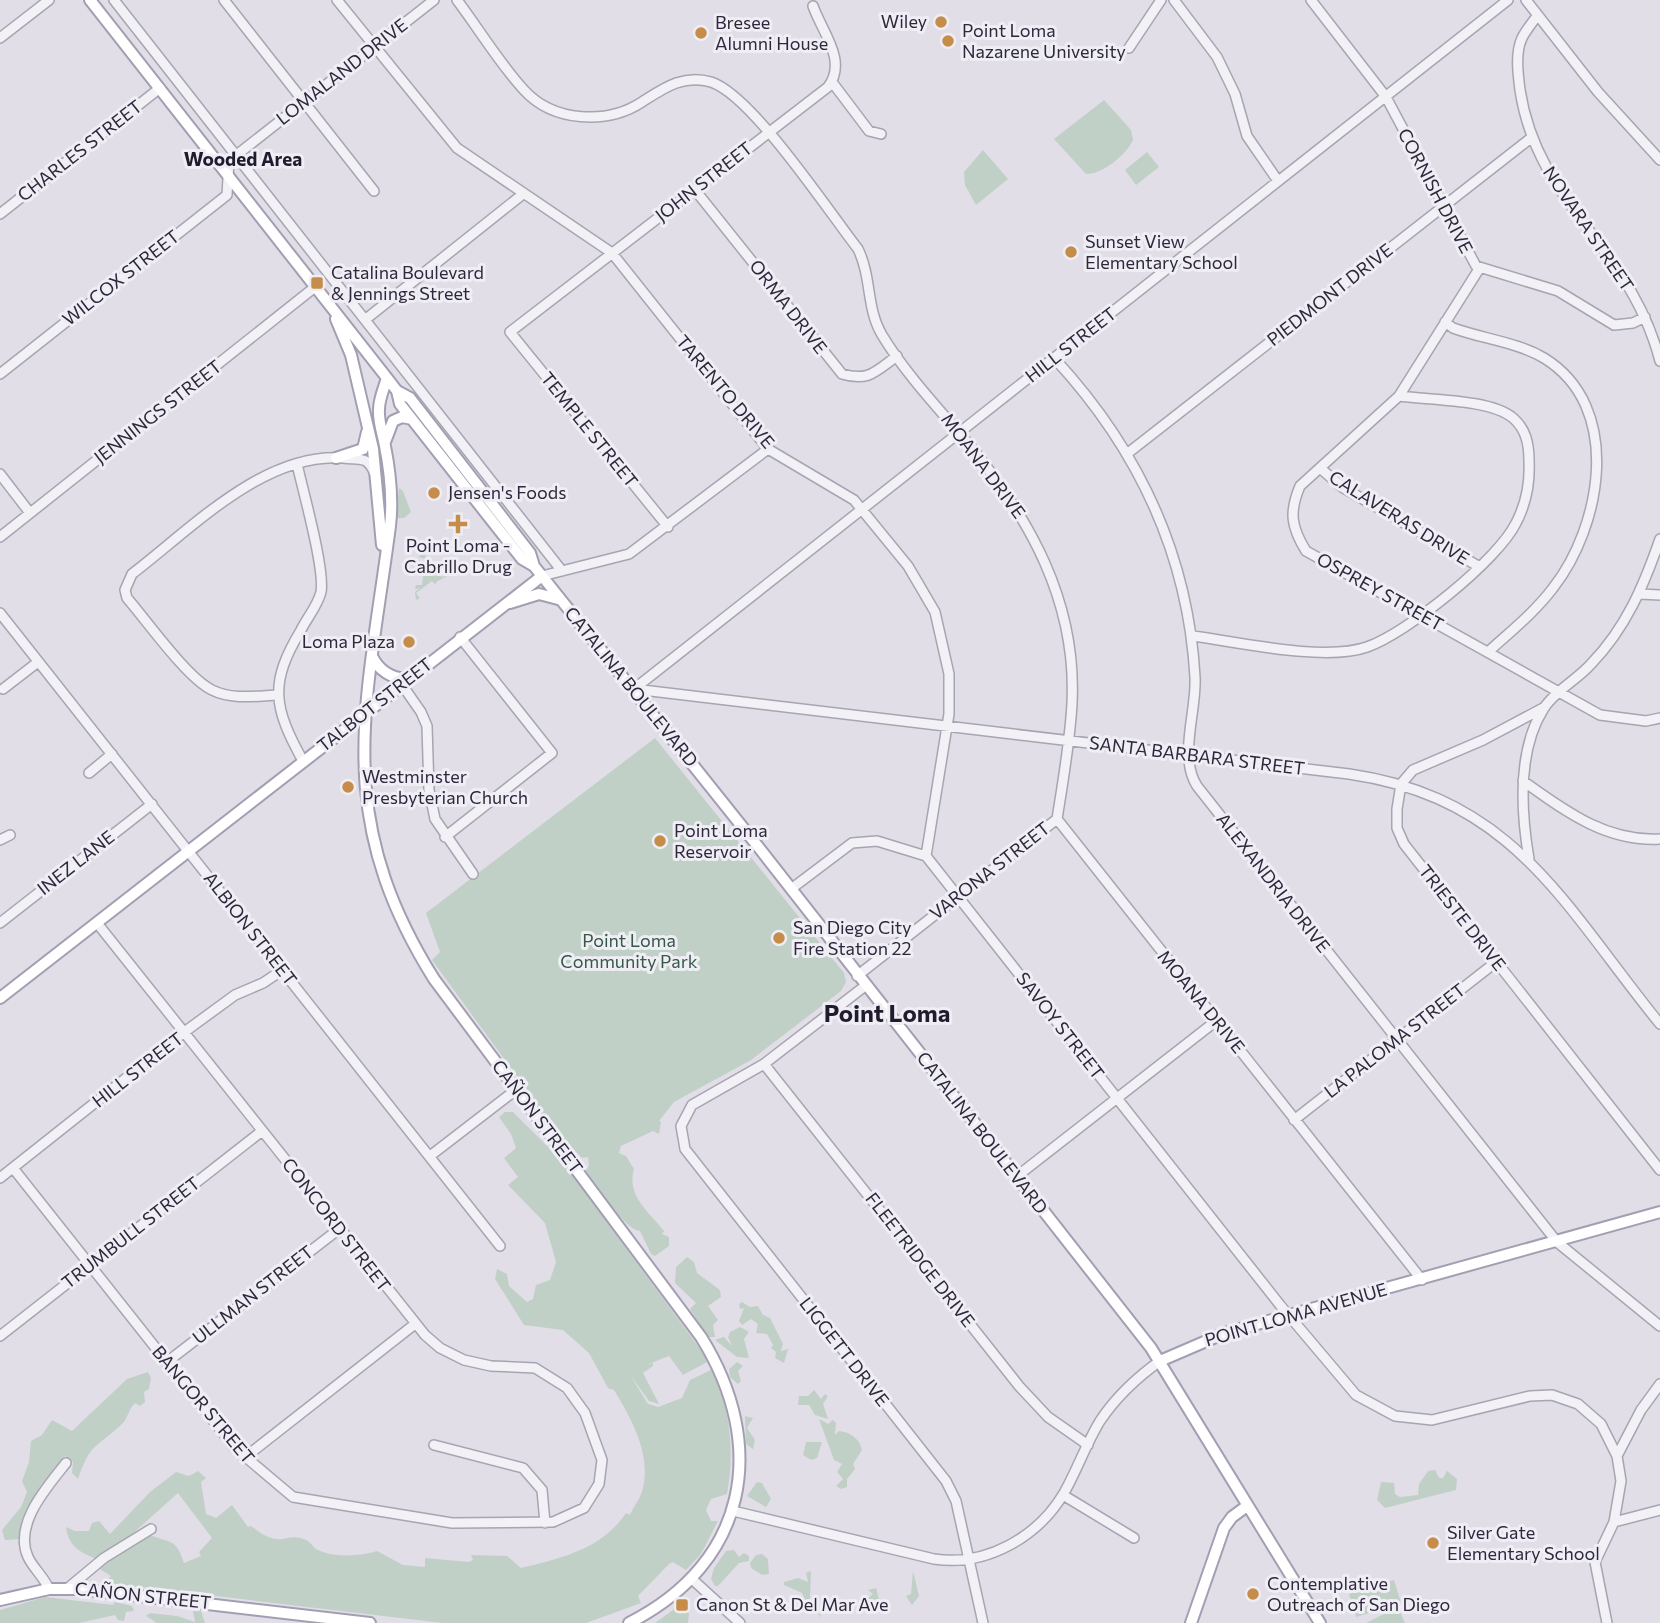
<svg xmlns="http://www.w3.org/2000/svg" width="1660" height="1623" viewBox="0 0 1660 1623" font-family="Commissioner,sans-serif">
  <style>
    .green { fill: #c0d0c7 }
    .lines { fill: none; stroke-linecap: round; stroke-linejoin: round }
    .minor-casing { stroke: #a8a4b1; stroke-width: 12 }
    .major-casing { stroke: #a49eb2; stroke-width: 14 }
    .minor { stroke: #f2f1f6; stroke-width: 9 }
    .major { stroke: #fff; stroke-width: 10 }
    .poi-dot { fill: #c68c49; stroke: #efeef5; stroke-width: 2.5 }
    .labels { text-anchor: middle; stroke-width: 6; stroke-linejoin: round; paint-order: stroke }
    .poi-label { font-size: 18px; fill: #2f283d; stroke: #efeef5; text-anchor: start }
    .street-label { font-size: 18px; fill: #2f283d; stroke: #efeef5 }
    .park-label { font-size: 18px; fill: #365847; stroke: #efeef5 }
    .neighbourhood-label { font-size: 19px; font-weight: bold; fill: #211b2e; stroke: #efeef5 }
    .district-label { font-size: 24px; font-weight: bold; fill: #211b2e; stroke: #efeef5 }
  </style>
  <rect width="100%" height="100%" fill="#e1dee7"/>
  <!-- green -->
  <path class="green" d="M1104 100 1131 130 1133 140C1126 155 1103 174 1086 174L1054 139Z
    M983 150 1008 179 976 205 965 185 964 172Z
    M1147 152 1159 167 1136 185 1125 170Z
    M399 488 403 491 411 512 404 518H396Z
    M424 543 425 545 421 550 442 577 449 575 436 582V585L432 581 416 593 420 598 416 600 415 592 420 588 415 589 416 585H422L425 559 419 557Z
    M655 738 844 973 846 982 841 991 751 1060 674 1102 659 1121 661 1122 659 1134 653 1131 621 1146 619 1153 626 1156 634 1169C626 1196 650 1213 664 1231L662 1234 669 1237V1246L655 1256 651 1254 640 1231C623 1229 599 1185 585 1172L589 1166 588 1157 582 1158 561 1137 432 960 440 952 426 913Z
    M505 1112H513L561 1160 709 1361 683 1375 669 1356 644 1366 653 1363V1366L643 1373 659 1404 649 1401 630 1375 648 1404 658 1407 682 1398 690 1380 713 1369C730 1411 735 1450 727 1494L711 1499 706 1510 711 1521H718L701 1554 686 1570 673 1562 669 1564 638 1596 641 1603 586 1623H443L105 1583 111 1576 98 1568 147 1534C172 1544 176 1538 184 1563L201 1556 199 1552 212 1538 178 1493 120 1545 97 1559C79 1552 69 1547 66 1527L75 1531H89L92 1523 99 1521 110 1534 150 1492 176 1472 189 1476 198 1471 206 1478 201 1482 206 1514 216 1518 232 1505 248 1527 251 1526C283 1552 284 1530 306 1540 311 1542 313 1548 318 1550 335 1558 361 1556 377 1551L403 1565 425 1567V1558L469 1562 473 1560 471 1555 507 1556 521 1568C562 1558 602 1549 626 1513L630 1515C634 1505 640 1500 643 1488 651 1453 631 1418 614 1390L608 1388 589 1353 563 1330 524 1325 495 1279 497 1269 507 1274 509 1286 527 1302 533 1299 536 1285 550 1280 556 1262 545 1223 508 1185 518 1177 504 1158 516 1148 511 1134 499 1117Z
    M687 1257 694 1262 697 1273 720 1290 721 1297 708 1306 718 1320 713 1325 715 1337H708L690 1309 696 1303 675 1283 676 1267Z
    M742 1302 750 1307 758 1306 763 1315 770 1318 783 1344 781 1351 788 1349 784 1363 775 1358 776 1352 771 1348 773 1345 767 1334 756 1333 758 1324 751 1319 742 1325 739 1321 744 1308 740 1309 739 1304Z
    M740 1327 749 1332 744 1339 749 1358 737 1357 715 1340 724 1337 732 1346 728 1337 730 1332Z
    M737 1362 743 1366 738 1371 741 1381 738 1384 730 1377 729 1369Z
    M148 1372 151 1378 149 1389 144 1392 145 1402 140 1406 135 1403C127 1411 129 1418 120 1426 95 1448 90 1444 78 1479L72 1473 73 1462 65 1456C43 1480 23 1506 21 1539L5 1540 2 1530 21 1507 27 1492 22 1481 29 1462 31 1441 42 1435 52 1420 72 1431 127 1379Z
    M814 1390 821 1399 825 1394 828 1396 823 1404 828 1419 815 1415 809 1405H798L799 1396H808Z
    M745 1416 753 1418 747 1428 755 1440 753 1449 746 1444Z
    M819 1419 828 1424 833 1420 836 1423 835 1435 839 1431C850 1432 860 1439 862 1450L853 1464 855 1469 847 1479V1487L841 1489 836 1486 843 1479 837 1472 842 1464 834 1460Z
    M806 1442H822L817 1458 811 1460 803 1455Z
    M1435 1470 1439 1478H1443L1447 1471 1457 1479 1456 1490 1385 1508 1377 1500 1381 1482 1394 1483 1395 1494 1400 1497 1418 1495 1419 1484 1428 1471Z
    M757 1482 762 1483 771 1499 766 1507 747 1496Z
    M734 1550 739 1557 744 1553 749 1556V1561L739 1563 718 1586H715L711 1579 714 1568 726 1551Z
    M762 1554 768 1559 769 1574 762 1575 751 1568 750 1563 756 1555Z
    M811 1571 810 1599 817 1603 815 1606 822 1618 806 1602 802 1593 784 1585V1582L798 1578 808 1582 806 1573Z
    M913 1571 919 1596 912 1605 906 1596 911 1594Z
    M1394 1580 1401 1603 1356 1617 1349 1594Z
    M876 1588 880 1603 870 1609 867 1606 868 1598 873 1594 868 1590Z
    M45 1597 113 1605 115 1602 132 1606 134 1611 126 1612 124 1621 118 1620 115 1615 79 1623H0V1610Z
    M677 1607 689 1613 688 1623H655Z
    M1398 1607 1405 1623H1366Z
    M193 1611H201L205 1623H157L146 1616 150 1613 177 1616 195 1622Z"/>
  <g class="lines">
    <defs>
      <path id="minor" d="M114 0 562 571
        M224 0 374 191
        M337 0 457 148 612 253 768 449 854 500 908 566 935 612 949 674V714L926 856
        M457 0C479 29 499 63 524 90 553 122 607 125 642 102 664 88 683 74 711 82 752 95 829 212 858 249 872 278 866 308 882 335 905 373 939 409 968 443 1030 519 1077 602 1072 703 1070 742 1063 781 1057 819L1422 1280
        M1174 0 1217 57 1235 94 1247 136 1278 181
        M1311 0 1386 97 1476 266 1558 291 1614 325 1633 323 1645 317
        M1526 0 1598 92 1660 160
        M1537 16C1532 23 1526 30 1522 38 1515 53 1518 74 1520 90 1532 169 1579 212 1621 275 1638 301 1652 330 1660 361
        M0 38 49 0
        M1129 48 1161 0
        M832 82 869 131 881 134
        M695 190 842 374C869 382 876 371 897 356
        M0 214 160 88
        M1479 269 1399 396 1300 486C1289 512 1291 527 1306 551L1600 715 1646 721 1660 718
        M366 319 523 194
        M1445 322 1453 328C1483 339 1517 342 1544 358 1624 407 1601 527 1553 588 1535 612 1510 632 1488 652
        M1055 359C1138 449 1188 554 1195 677 1197 711 1178 756 1197 786L1557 1242 1660 1326
        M0 374 227 195 229 161 434 0
        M1128 453 1531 138
        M297 464C303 491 325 569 321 592 318 605 307 618 301 630 269 683 273 707 303 761
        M1320 468 1342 487 1478 566
        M0 474 30 513
        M668 527 510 332 828 87C848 61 822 32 813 6
        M0 537 315 287
        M542 576 629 554 768 449
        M1640 594 1660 595
        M0 613 500 1246
        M1193 636C1238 642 1325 662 1367 647 1407 633 1498 560 1516 523 1526 504 1530 481 1529 461 1529 444 1526 429 1513 418 1491 399 1428 400 1399 396
        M398 679 421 712 427 726 429 790 435 819 473 874
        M3 689 38 662
        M634 689 1349 774C1515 798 1564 906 1660 1024
        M634 689 1508 0
        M277 695C256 696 232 700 212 690 187 678 147 621 127 598L125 590 132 574C191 529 264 452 343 458 358 460 367 455 374 472
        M1545 707 1483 740 1413 770 1401 784 1397 809V828L1404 844 1660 1170
        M89 773 112 754
        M1523 781C1565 811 1606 842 1660 839
        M445 837 552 753 460 637
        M0 840 10 835
        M1529 859C1521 812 1517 750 1544 708 1555 691 1578 679 1591 664 1626 628 1644 585 1660 539
        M791 889 852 843 877 841 926 856 1280 1305 1356 1395 1395 1416 1432 1420 1530 1396 1552 1395 1578 1404 1601 1424 1617 1456 1621 1481 1614 1522 1595 1562 1607 1623
        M0 923 152 804
        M857 976 1057 819
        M865 986 764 1064 692 1105 681 1126 685 1149 946 1481 956 1501 983 1623
        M764 1064 1019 1386 1048 1417 1088 1445
        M1294 1120 1496 962
        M430 1156 517 1089
        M13 1168 235 1448 293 1497 452 1523 553 1522 584 1508 599 1484 602 1460 585 1413 567 1388 535 1368 491 1366 464 1360 440 1348 425 1335 97 923
        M1016 1177 1216 1021
        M0 1178 183 1033 235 995 263 983 281 971
        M0 1336 262 1131
        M167 1362 339 1229
        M434 1445 523 1468 542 1490 545 1523
        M1617 1456 1641 1410 1660 1384
        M244 1458 415 1324
        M1063 1495 1134 1538
        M733 1511 934 1559C986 1567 1038 1537 1064 1493 1077 1470 1086 1444 1100 1421 1116 1397 1136 1378 1160 1361
        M1614 1522 1660 1510
        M692 1579 740 1623
        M68 1588 104 1558 151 1529
        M49 1589C44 1577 33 1568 28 1557 13 1524 48 1486 66 1463"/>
      <path id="major" d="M90 0 387 378 397 391 410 398 530 553 534 566
        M336 319 351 355 373 449 382 545
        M387 378C384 388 379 399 379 409 378 422 383 434 385 446 390 471 393 500 390 526 367 705 330 813 434 979L701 1337C769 1446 748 1563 629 1623
        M397 391 400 404 522 559 534 566 760 849 1151 1348 1320 1623
        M385 442 393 421 402 417 412 419
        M336 458 363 449 367 432
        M510 603 539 594 558 599
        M372 656C378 670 393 680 408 678
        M0 998 542 576
        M1160 1361 1225 1333 1660 1212
        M0 1600 49 1589H79L370 1623
        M1191 1623 1224 1528 1232 1517 1247 1506"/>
    </defs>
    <!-- minor casing -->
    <use href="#minor" class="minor-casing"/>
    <!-- major casing -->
    <use href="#major" class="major-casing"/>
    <!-- minor -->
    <use href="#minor" class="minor"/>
    <!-- major -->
    <use href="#major" class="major"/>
  </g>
  <!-- markers -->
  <g class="poi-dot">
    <circle cx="941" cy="22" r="7"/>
    <circle cx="701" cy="33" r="7"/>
    <circle cx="948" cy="41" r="7"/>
    <circle cx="1071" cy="252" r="7"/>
    <rect x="310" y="276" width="14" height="14" rx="3.5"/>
    <circle cx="434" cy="493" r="7"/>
    <path d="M454.5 513.5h7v7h7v7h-7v7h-7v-7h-7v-7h7z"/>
    <circle cx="409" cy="642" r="7"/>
    <circle cx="348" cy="787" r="7"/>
    <circle cx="660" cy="841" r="7"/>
    <circle cx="779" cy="938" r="7"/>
    <circle cx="1433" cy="1543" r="7"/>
    <circle cx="1253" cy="1594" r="7"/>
    <rect x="675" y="1598" width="14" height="14" rx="3.5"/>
  </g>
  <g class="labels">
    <!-- poi labels -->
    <g class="poi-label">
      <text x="927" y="28" text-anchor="end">Wiley</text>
      <text x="715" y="29">Bresee<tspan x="715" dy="21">Alumni House</tspan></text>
      <text x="962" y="37">Point Loma<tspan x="962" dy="21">Nazarene University</tspan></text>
      <text x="1085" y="248">Sunset View<tspan x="1085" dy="21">Elementary School</tspan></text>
      <text x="331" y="279">Catalina Boulevard<tspan x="331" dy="21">&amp; Jennings Street</tspan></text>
      <text x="448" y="499">Jensen's Foods</text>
      <text x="458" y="552" text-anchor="middle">Point Loma -<tspan x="458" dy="21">Cabrillo Drug</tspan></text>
      <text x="395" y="648" text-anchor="end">Loma Plaza</text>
      <text x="362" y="783">Westminster<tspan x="362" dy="21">Presbyterian Church</tspan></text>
      <text x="674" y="837">Point Loma<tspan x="674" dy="21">Reservoir</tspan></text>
      <text x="793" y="934">San Diego City<tspan x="793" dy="21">Fire Station 22</tspan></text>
      <text x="1447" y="1539">Silver Gate<tspan x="1447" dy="21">Elementary School</tspan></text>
      <text x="1267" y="1590">Contemplative<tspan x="1267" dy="21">Outreach of San Diego</tspan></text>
      <text x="696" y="1611">Canon St &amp; Del Mar Ave</text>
    </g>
    <!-- street labels -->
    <g class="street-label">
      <text transform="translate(342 72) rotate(-38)" y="6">LOMALAND DRIVE</text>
      <text transform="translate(80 151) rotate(-38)" y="6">CHARLES STREET</text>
      <text transform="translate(704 182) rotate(-38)" y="6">JOHN STREET</text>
      <text transform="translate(1435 191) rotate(62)" y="6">CORNISH DRIVE</text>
      <text transform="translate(1588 229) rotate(56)" y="6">NOVARA STREET</text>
      <text transform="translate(121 278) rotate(-38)" y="6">WILCOX STREET</text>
      <text transform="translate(1330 295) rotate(-38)" y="6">PIEDMONT DRIVE</text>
      <text transform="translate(788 307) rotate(52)" y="6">ORMA DRIVE</text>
      <text transform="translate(1071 345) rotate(-38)" y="6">HILL STREET</text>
      <text transform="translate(725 392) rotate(50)" y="6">TARENTO DRIVE</text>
      <text transform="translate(158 412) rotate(-38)" y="6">JENNINGS STREET</text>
      <text transform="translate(589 430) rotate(51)" y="6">TEMPLE STREET</text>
      <text transform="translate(983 466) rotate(53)" y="6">MOANA DRIVE</text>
      <text transform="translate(1399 518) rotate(32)" y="6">CALAVERAS DRIVE</text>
      <text transform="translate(1380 592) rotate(29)" y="6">OSPREY STREET</text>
      <text transform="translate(631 687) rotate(51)" y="6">CATALINA BOULEVARD</text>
      <text transform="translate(375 705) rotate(-38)" y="6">TALBOT STREET</text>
      <text transform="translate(1197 756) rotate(7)" y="6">SANTA BARBARA STREET</text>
      <text transform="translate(76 863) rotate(-38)" y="6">INEZ LANE</text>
      <text transform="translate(990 871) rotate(-38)" y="6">VARONA STREET</text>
      <text transform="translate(1273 883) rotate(52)" y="6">ALEXANDRIA DRIVE</text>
      <text transform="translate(1462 918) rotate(52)" y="6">TRIESTE DRIVE</text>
      <text transform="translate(250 929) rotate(52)" y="6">ALBION STREET</text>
      <text transform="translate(1201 1002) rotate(51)" y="6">MOANA DRIVE</text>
      <text transform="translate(1060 1026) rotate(52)" y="6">SAVOY STREET</text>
      <text transform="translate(1395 1041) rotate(-38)" y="6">LA PALOMA STREET</text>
      <text transform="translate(138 1070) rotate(-38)" y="6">HILL STREET</text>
      <text transform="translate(537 1117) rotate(53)" y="6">CAÑON STREET</text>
      <text transform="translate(982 1133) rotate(52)" y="6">CATALINA BOULEVARD</text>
      <text transform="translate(336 1225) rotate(52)" y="6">CONCORD STREET</text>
      <text transform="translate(131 1233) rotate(-38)" y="6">TRUMBULL STREET</text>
      <text transform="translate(920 1260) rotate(52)" y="6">FLEETRIDGE DRIVE</text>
      <text transform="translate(253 1295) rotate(-38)" y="6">ULLMAN STREET</text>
      <text transform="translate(1296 1315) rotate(-16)" y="6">POINT LOMA AVENUE</text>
      <text transform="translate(844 1352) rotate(52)" y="6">LIGGETT DRIVE</text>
      <text transform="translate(203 1405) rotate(50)" y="6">BANGOR STREET</text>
      <text transform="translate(143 1596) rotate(6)" y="6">CAÑON STREET</text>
    </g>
    <!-- park labels -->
    <g class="park-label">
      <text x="629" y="947">Point Loma<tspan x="629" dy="21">Community Park</tspan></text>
    </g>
    <!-- neighbourhood labels -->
    <g class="neighbourhood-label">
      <text x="243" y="166">Wooded Area</text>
    </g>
    <!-- district labels -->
    <g class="district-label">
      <text x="887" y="1022">Point Loma</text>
    </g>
  </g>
</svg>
